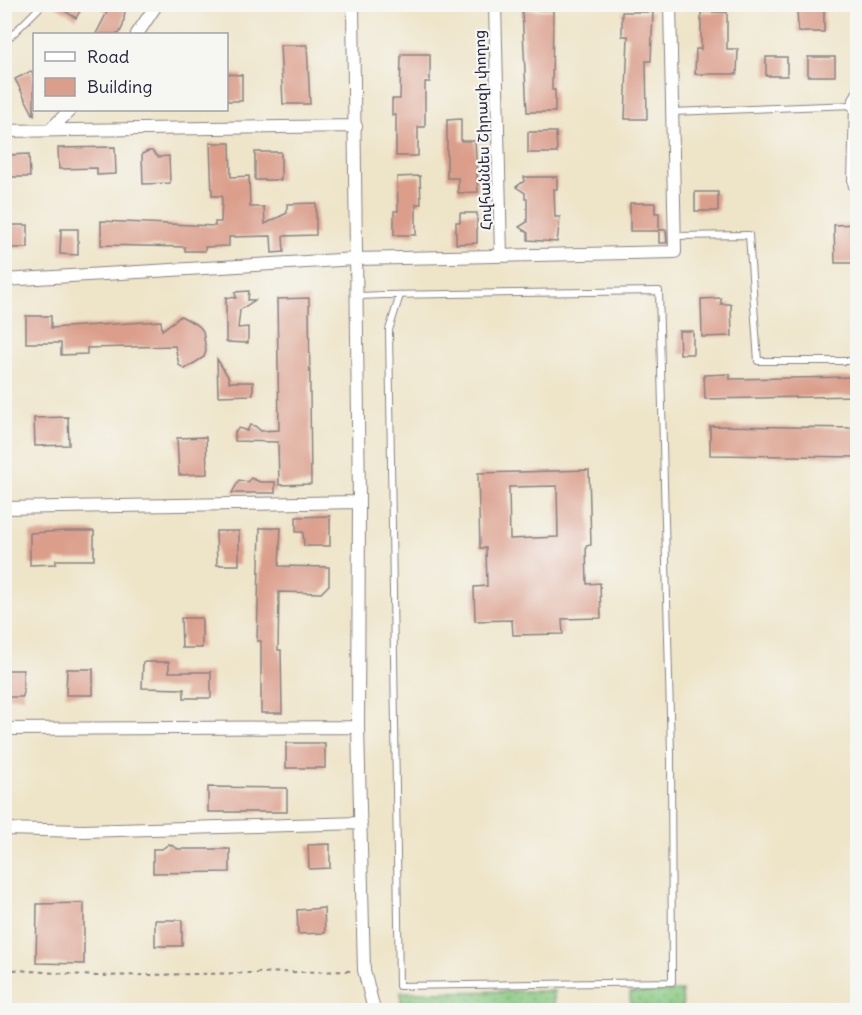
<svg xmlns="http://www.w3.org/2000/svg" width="862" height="1015" viewBox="0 0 862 1015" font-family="Delius,'Noto Sans Armenian',sans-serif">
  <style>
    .grass { fill: url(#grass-dots); stroke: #54755e; stroke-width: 1.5 }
    .building { fill: #db9e8b; fill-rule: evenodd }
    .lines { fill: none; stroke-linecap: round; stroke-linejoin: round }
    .service-casing { stroke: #888382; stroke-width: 8 }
    .minor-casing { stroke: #888382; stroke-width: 14 }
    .path { stroke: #888382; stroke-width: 2; stroke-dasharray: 4.5 4.5; stroke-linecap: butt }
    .service { stroke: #fff; stroke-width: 6 }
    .minor { stroke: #fff; stroke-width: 12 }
    .labels { text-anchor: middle; stroke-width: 4.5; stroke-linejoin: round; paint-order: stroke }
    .street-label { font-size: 15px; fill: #22223b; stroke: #f6f6f2 }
  </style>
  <defs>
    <pattern id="grass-dots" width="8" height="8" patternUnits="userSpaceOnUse" patternTransform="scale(1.5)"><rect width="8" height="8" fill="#87c880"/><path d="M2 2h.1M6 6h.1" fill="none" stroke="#6ea26a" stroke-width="1.8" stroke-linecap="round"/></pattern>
  </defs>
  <rect width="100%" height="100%" fill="#f6f6f2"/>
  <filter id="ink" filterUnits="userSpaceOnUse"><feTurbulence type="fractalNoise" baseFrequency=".0167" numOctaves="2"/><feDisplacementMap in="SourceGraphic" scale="12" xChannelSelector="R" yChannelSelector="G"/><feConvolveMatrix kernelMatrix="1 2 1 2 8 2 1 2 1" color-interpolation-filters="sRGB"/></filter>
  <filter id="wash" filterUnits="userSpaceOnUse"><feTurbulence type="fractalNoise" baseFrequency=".008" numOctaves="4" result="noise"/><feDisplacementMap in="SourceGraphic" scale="24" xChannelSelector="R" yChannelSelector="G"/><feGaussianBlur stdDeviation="1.35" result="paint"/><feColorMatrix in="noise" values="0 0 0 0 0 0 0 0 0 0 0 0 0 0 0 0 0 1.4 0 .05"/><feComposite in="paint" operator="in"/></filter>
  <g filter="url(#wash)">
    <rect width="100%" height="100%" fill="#eee4c8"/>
    <!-- grass -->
    <path class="grass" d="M554 991V1010H401V992Z
      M682 991 683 1010H631L630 993Z"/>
    <g id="blocks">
      <!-- building -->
      <path class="building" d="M53 4H84L76 18Z
        M94 4H126L123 26 119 34H96L107 12Z
        M797 5H824V32H798Z
        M522 10H553L552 90H555V112H527Z
        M622 12H653L651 61H646L647 119H625L628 36H622Z
        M701 12H727V49H738L737 74H695L696 49H701Z
        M280 45H307L310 104H283Z
        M401 54H430V82H425V127H418V156H396V115H392V99H400Z
        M766 57H787V76H766Z
        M808 57H835V76H808Z
        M31 71 34 77V116L15 79Z
        M226 74 242 75V101H226Z
        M461 119V141H475L478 192 458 193V178H447V120Z
        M528 132H556L557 153H528Z
        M210 143H230L231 177 249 176 250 207H264L265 224 287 213V204L316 203V235L283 236 284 252 272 253 271 236 229 237V246L205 247V251H185V247L101 245V221L215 226V222H221L222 196H212Z
        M115 147 116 174 97 175V168L59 169 58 148Z
        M148 151H152L158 157 169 156 170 183 143 184 142 154Z
        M255 152H281V180H255Z
        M29 154 30 177H10L9 155Z
        M420 176 421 204H416V235H394V211H398L397 177Z
        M524 177H557V189H554L555 217H560L557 242 528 240V233L519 227 527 222V199H525V193L516 187 524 181Z
        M695 192H718V211H695Z
        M630 203H655V213H659V230H666L667 243H659V231H630Z
        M460 213H477V243L456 244V222H460Z
        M858 224V263H835L834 225Z
        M10 225H28V248H10Z
        M61 229H78V255L60 254Z
        M249 291 248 300H255L240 310 238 328 248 327V343L226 342V297L236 298 235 292Z
        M309 298 311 484 279 485 278 442 235 441V432L239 428 247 431 250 425 255 426 261 431 279 430 277 299Z
        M721 298V304H731L732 336 702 337 701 299Z
        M26 316H51V328L161 321 162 330 181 316 199 326 203 331 206 351 204 357 185 369 179 365 175 346 87 348V354L61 355V343H26Z
        M679 331H693V354H680Z
        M217 359 229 378V382H253V395L218 396Z
        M730 374V379L858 377V396L705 399 704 375Z
        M68 417 69 445 35 446 34 418Z
        M710 426 858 428V457L710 455Z
        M206 437 207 474 179 475 177 438Z
        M589 470 591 545 586 546 587 584 600 583 601 618 562 619 563 634 513 635 512 620 475 621 474 587 487 586 486 548H480L478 473ZM557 486 558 537 510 539 509 487Z
        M251 478 260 482H275V493H232L239 480 248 482Z
        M330 516V546H304L303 532H296V517Z
        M260 528H281L279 566 329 567V585L321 593 279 592 278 650H281L282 713H261V641H257Z
        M67 531H94V560H56V564L30 565V533Z
        M216 531H239V565H217Z
        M181 618H202V648H182Z
        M143 662H169V672H211V698H184V689L142 688Z
        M67 669H93V695H66Z
        M4 670H23V697H4Z
        M286 743H325V768H286Z
        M208 787 287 788V812H208Z
        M169 844 178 849H230V872L153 873V849H162Z
        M330 844V868L309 869 308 845Z
        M84 903V964L36 963 37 904Z
        M324 908 325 933 298 934 297 910Z
        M155 920H182V946H155Z"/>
    </g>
  </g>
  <g filter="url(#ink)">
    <use href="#blocks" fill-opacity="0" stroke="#888382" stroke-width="1.5"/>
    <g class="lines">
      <defs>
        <path id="service" d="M4 43 43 4
          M672 112 853 105 851 182 852 187 858 188
          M674 236 749 235 758 361H858
          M357 296 385 295 659 291 671 753 672 982 399 986 389 330 400 295"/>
        <path id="minor" d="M353 4 359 502 358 727 364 970 374 1010
          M495 4 501 255
          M137 34 157 4
          M858 94 853 105H858
          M50 130 70 110
          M4 131 356 126
          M4 280 356 259 675 252 670 4
          M4 508 359 502
          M4 729 358 727
          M4 829 83 831 361 823"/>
      </defs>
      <!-- service casing -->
      <use href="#service" class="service-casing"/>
      <!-- minor casing -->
      <use href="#minor" class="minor-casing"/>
      <!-- path -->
      <path class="path" d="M4 969 96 976 352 971"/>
      <!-- service -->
      <use href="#service" class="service"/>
      <!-- minor -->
      <use href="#minor" class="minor"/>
    </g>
  </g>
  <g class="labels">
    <!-- street labels -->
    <g class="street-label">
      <text transform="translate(483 130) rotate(-92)" y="5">Հովհաննես Շիրազի փողոց</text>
    </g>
  </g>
  <!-- margin -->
  <rect width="862" height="1015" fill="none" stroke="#f6f6f2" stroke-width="24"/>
  <!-- legend -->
  <rect x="33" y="33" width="195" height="78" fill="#f6f6f2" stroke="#a1a1a9" stroke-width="1.5"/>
  <rect x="45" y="52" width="30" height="9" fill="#ffffff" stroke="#a1a1a9" stroke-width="1.5"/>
  <text x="87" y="63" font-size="18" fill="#22223b">Road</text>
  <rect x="45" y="78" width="30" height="18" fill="#db9e8b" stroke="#a1a1a9" stroke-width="1.5"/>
  <text x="87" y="93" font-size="18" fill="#22223b">Building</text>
</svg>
